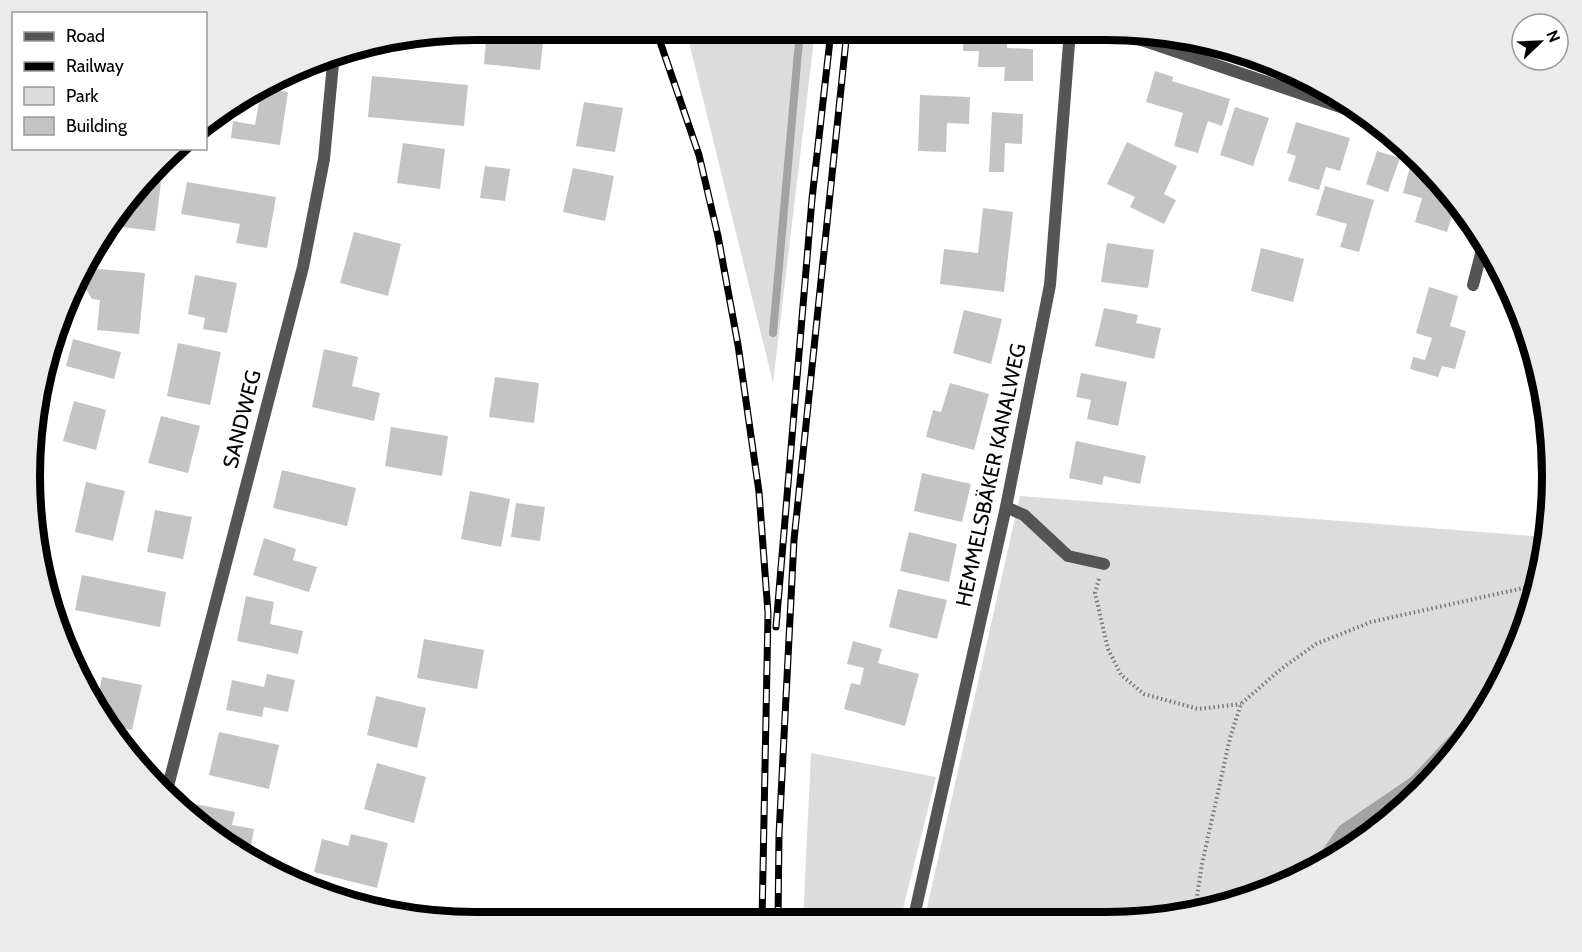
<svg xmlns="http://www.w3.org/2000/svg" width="1582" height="952" viewBox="0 0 1582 952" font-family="Cabin,sans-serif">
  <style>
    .green { fill: #dcdcdc }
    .water { fill: #a3a3a3 }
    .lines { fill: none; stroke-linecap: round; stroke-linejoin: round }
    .stream { stroke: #a3a3a3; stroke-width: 8 }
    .building { fill: #c4c4c4 }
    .path { stroke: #777; stroke-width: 4; stroke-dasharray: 1.5 3; stroke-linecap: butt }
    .service { stroke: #555; stroke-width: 12 }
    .minor { stroke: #555; stroke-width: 12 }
    .rail-casing { stroke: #000; stroke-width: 7 }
    .rail { stroke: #fff; stroke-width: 4.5; stroke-dasharray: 14; stroke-linecap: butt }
    .labels { text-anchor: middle; stroke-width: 4.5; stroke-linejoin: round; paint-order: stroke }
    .street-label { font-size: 21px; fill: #000; stroke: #fff }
    .rim { fill: none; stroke: #000; stroke-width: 8 }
  </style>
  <rect width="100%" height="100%" fill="#fff"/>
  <!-- green -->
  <path class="green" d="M686 30 815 31 773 383Z
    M1020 496 1546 537C1539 603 1513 656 1482 714L1473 712 1411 777 1339 826 1307 872 1249 898 1136 921H924Z
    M811 753 936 777 900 921H803Z"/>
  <!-- water -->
  <path class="water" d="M1473 711 1482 714 1477 724 1400 811 1329 862 1307 872 1339 826 1411 777Z"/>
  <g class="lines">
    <!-- stream -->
    <path class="stream" d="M773 333 800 30"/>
  </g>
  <!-- building -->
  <path class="building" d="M487 30 544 33 540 70 484 64Z
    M963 31H988V36H1007V48L1033 49V81H1004L1005 67H978L979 51H963Z
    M1155 71 1173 77 1172 81 1230 99 1222 126 1208 121 1198 153 1174 146 1183 113 1146 102Z
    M372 76 468 85 464 126 368 117Z
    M267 89 288 92 280 145 231 138 233 121 255 125 259 102 246 100Z
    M920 95 970 97 969 124 947 123 946 152 918 151Z
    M584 102 623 108 615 152 576 146Z
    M1235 107 1269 118 1253 166 1220 155Z
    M992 112 1023 114 1022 144 1005 143 1004 172H989Z
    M1296 122 1350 138 1340 171 1326 167 1319 190 1288 181 1296 156 1287 153Z
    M1127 142 1177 166 1164 194 1176 200 1164 224 1130 207 1135 197 1107 184Z
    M403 143 445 149 440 189 397 183Z
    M1377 151 1400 158 1388 192 1366 184Z
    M1412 159 1423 162 1459 207 1455 206 1447 232 1415 222 1422 198 1403 193Z
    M485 166 510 169 505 201 480 198Z
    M573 168 614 176 605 221 563 212Z
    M150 181 161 182 155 231 113 226 114 219Z
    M187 182 276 197 267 248 236 243 240 224 181 214Z
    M1325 186 1374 200 1359 252 1340 247 1347 224 1316 215Z
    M983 208 1013 212 1004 292 940 284 944 249 978 253Z
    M354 232 401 244 388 296 340 283Z
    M1107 243 1154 250 1148 288 1101 282Z
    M1261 248 1304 259 1293 302 1251 291Z
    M88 268 145 273 139 334 97 330 100 300 92 299 86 289Z
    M195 275 237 283 227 333 203 329 205 318 188 314Z
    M1429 287 1458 296 1450 326 1466 331 1455 369 1442 366 1438 377 1410 369 1413 357 1425 360 1432 338 1416 333Z
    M1104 308 1138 315 1136 323 1161 328 1154 359 1095 346Z
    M964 310 1002 319 991 364 953 353Z
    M73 339 121 352 114 379 66 366Z
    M178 343 221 352 210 405 167 396Z
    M324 349 358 357 352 386 380 393 374 421 312 407Z
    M1081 373 1127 382 1118 426 1087 419 1091 400 1076 397Z
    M495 377 539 383 534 423 489 417Z
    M950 383 989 394 974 450 926 437 933 410 941 412Z
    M74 401 106 410 96 450 63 441Z
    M161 416 200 426 188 473 148 463Z
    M391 427 448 436 442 476 385 466Z
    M1076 441 1146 456 1140 484 1104 476 1102 485 1069 478Z
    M282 470 356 488 347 526 273 508Z
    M922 473 971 484 962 522 914 511Z
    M86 482 125 491 113 541 75 532Z
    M470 491 510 499 501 547 461 539Z
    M516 503 545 507 540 541 511 537Z
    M155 510 192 517 183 559 147 552Z
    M909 532 957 544 949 582 900 571Z
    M264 538 296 549 293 560 317 567 309 592 253 575Z
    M82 575 166 592 160 627 75 610Z
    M898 589 947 600 937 639 889 627Z
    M246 596 274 602 270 624 303 631 298 654 237 641Z
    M424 639 484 650 477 689 417 678Z
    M853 641 882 649 878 663 919 674 905 726 844 709 851 683 860 685 864 668 847 664Z
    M267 674 295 680 288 712 264 707 262 717 226 710 232 680 264 687Z
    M102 677 142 685 132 730 110 725 97 701Z
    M376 696 426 708 417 748 367 735Z
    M219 732 279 745 269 789 209 775Z
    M377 763 426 777 414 823 364 809Z
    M195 804 235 812 232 825 254 829 250 851 228 847 193 814Z
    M351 834 388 843 377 888 314 872 322 839 348 846Z
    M325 894 354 901V903L332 898Z"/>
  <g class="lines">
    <!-- path -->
    <path class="path" d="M1099 579 1095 593 1108 649 1121 675 1144 694 1198 709 1241 704
      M1195 909 1202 864 1230 738 1241 704 1281 669 1316 644 1371 622 1537 585"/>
    <!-- service -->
    <path class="service" d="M1473 285 1484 242
      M1006 507 1024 515 1068 556 1104 564"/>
    <!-- minor -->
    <path class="minor" d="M1115 31 1367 116
      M167 790 303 267 324 159 334 53
      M913 921 1006 507 1050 285 1070 31"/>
    <defs>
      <path id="rail" d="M656 30 699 155 718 236 738 345 759 492 768 613 762 921
        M776 627 812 199 831 31
        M778 921 779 835 794 540 847 31"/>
    </defs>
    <!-- rail casing -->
    <use href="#rail" class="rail-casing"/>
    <!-- rail -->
    <use href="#rail" class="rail"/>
  </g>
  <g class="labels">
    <!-- street labels -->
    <g class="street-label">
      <text transform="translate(242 419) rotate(-76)" y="7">SANDWEG</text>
      <text transform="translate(991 475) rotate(-78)" y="7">HEMMELSBÄKER KANALWEG</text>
    </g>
  </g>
  <!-- crop -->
  <path d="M0 0H1582V952H0ZM476 40H1106A436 436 0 0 1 1542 476V476A436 436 0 0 1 1106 912H476A436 436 0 0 1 40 476V476A436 436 0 0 1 476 40Z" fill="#ebebeb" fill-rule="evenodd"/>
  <path class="rim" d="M476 40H1106A436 436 0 0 1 1542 476V476A436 436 0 0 1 1106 912H476A436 436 0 0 1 40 476V476A436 436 0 0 1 476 40Z"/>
  <!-- legend -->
  <rect x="12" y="12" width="195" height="138" fill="#ffffff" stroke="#999999" stroke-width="1.5"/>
  <rect x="24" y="32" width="30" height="9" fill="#555555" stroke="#999999" stroke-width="1.5"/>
  <text x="66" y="42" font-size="18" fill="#000000">Road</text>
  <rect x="24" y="62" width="30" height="9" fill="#000000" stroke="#999999" stroke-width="1.5"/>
  <text x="66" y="72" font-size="18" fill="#000000">Railway</text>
  <rect x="24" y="87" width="30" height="18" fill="#dcdcdc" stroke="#999999" stroke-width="1.5"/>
  <text x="66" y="102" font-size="18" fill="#000000">Park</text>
  <rect x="24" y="117" width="30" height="18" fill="#c4c4c4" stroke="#999999" stroke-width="1.5"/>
  <text x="66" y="132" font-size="18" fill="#000000">Building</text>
  <!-- north arrow -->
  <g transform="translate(1540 42) rotate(67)"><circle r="28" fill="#ffffff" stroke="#999999" stroke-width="1.5"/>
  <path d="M0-4.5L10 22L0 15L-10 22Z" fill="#000000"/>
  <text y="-9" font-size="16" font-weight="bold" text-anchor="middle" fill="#000000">N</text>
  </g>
</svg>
